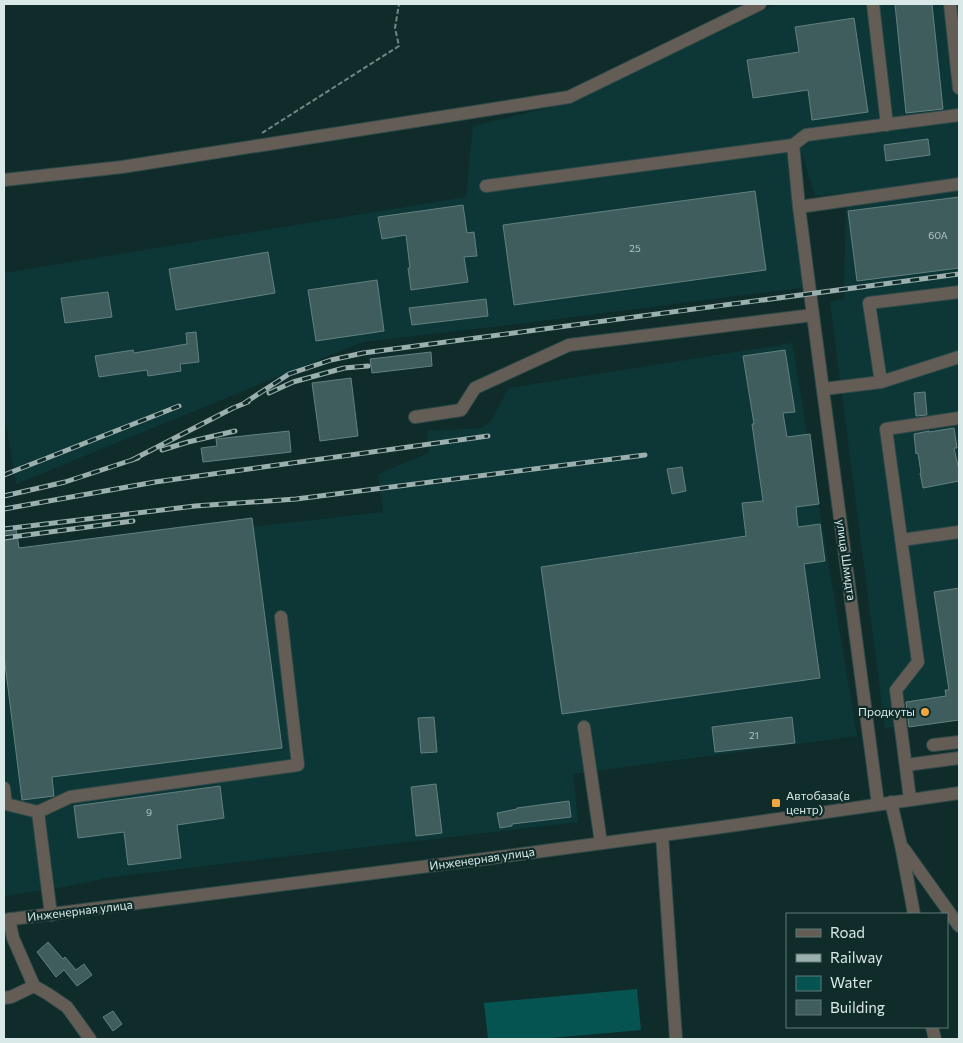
<svg xmlns="http://www.w3.org/2000/svg" width="963" height="1043" viewBox="0 0 963 1043" font-family="Commissioner,sans-serif">
  <style>
    .built { fill: #0c3736 }
    .water { fill: #065452 }
    .building { fill: #3f5d5c; stroke: #62817f }
    .lines { fill: none; stroke-linecap: round; stroke-linejoin: round }
    .minor-casing { stroke: #2f4a49; stroke-width: 14 }
    .path { stroke: #708786; stroke-width: 2; stroke-dasharray: 5 2.5; stroke-linecap: butt }
    .minor { stroke: #645d55; stroke-width: 12 }
    .rail-casing { stroke: #9bafae; stroke-width: 5 }
    .rail { stroke: #0f2c2b; stroke-width: 3; stroke-dasharray: 9; stroke-linecap: butt }
    .poi-dot { fill: #f2a541; stroke: #0f2c2b; stroke-width: 2 }
    .labels { text-anchor: middle; stroke-width: 4.5; stroke-linejoin: round; paint-order: stroke }
    .number-label { font-size: 10px; fill: #b2c6c5 }
    .street-label { font-size: 12px; fill: #d9e9e8; stroke: #0f2c2b }
    .poi-label { font-size: 12px; fill: #d9e9e8; stroke: #0f2c2b; text-anchor: end }
  </style>
  <rect width="100%" height="100%" fill="#0f2c2b"/>
  <!-- built -->
  <path class="built" d="M777 4H959V718L885 728 830 302 844 299 846 193 815 196 802 153 808 287 525 323 363 342 16 484 4 411V273L466 197 473 126 567 103Z
    M792 343 857 736 573 774 578 822 112 877 64 887 4 896V555L383 512 378 474 429 453 427 431 482 428 490 422 509 388Z"/>
  <!-- water -->
  <path class="water" d="M637 989 641 1030 540 1039H488L484 1003Z"/>
  <!-- building -->
  <path class="building" d="M895 4H932L943 109 906 113Z
    M854 18 868 112 812 120 808 90 753 98 747 60 799 52 795 27Z
    M928 139 930 155 886 161 884 145Z
    M755 191 766 270 514 305 503 225Z
    M959 197V268L857 281 848 211Z
    M463 205 467 233 474 232 477 256 464 257 468 282 411 290 408 268H410L406 235 382 239 378 217Z
    M268 252 275 293 176 310 169 269Z
    M377 280 384 331 316 341 308 290Z
    M108 292 112 317 65 323 61 298Z
    M486 299 488 316 412 325 409 308Z
    M196 332 199 362 180 364 181 371 148 376 147 370 99 377 95 356 133 350 134 353 187 344 186 333Z
    M785 350 795 412 783 413 787 437 810 434 819 504 796 507 798 527 820 524 825 561 804 564 820 678 562 714 541 567 746 536 742 503 763 501 752 424H754L743 356Z
    M431 352 432 366 372 373 370 359Z
    M351 378 358 436 320 441 312 383Z
    M925 392 927 415 916 416 914 393Z
    M954 428 957 448H954L958 466H959V481L923 488 920 473H921L918 453 916 454 914 434 929 431V432Z
    M289 431 291 452 203 462 201 448 217 446 216 439Z
    M682 467 686 491 672 494 667 469Z
    M252 518 282 748 52 777 54 796 22 800 4 656V529L16 528 19 548Z
    M959 588V720L909 727 906 702 946 696 945 690H949L934 592Z
    M434 717 437 752 421 753 418 718Z
    M792 717 795 743 715 752 712 727Z
    M436 784 442 833 416 836 411 787Z
    M220 786 224 818 177 825 181 858 128 865 124 832 78 838 74 806Z
    M569 801 571 817 512 824V826L500 828 497 813 517 809V808Z
    M48 942 63 959 65 957 76 970 84 964 92 975 77 986 64 970 56 977 37 952Z
    M113 1011 122 1024 113 1031 103 1017Z"/>
  <g class="lines">
    <defs>
      <path id="minor" d="M873 4 887 125
        M950 4 959 88
        M793 145 806 135 959 115
        M4 180 122 167 569 97 760 4
        M486 186 793 145 799 207 813 315 878 804
        M799 207 959 184
        M881 382 869 303 959 292
        M824 389 881 382 959 357
        M415 417 461 410 475 388 569 345 813 315
        M901 540 959 532
        M584 727 601 843
        M933 745 959 742
        M906 765 959 758
        M4 788 6 804 38 812 51 915
        M910 799 896 690 918 662 886 429 959 418
        M891 802 901 845 914 914
        M38 812 70 797 298 765 281 617
        M662 835 676 1039
        M904 849 959 926
        M9 919 13 938 34 986 48 994 67 1007 90 1039
        M4 920 484 859 715 828 959 793
        M4 998 11 997 34 986
        M932 1027 935 1039"/>
    </defs>
    <!-- minor casing -->
    <use href="#minor" class="minor-casing"/>
    <!-- path -->
    <path class="path" d="M262 133 399 46 395 28 399 4"/>
    <!-- minor -->
    <use href="#minor" class="minor"/>
    <defs>
      <path id="rail" d="M269 393 293 382 344 368 368 366
        M243 404 289 374 331 360 363 353 959 274
        M162 450 188 442 235 431
        M132 460 233 408 248 402
        M4 475 179 406
        M4 496 65 482 138 458
        M4 509 155 482 488 436
        M4 529 195 506 296 499 645 455
        M4 538 133 521"/>
    </defs>
    <!-- rail casing -->
    <use href="#rail" class="rail-casing"/>
    <!-- rail -->
    <use href="#rail" class="rail"/>
  </g>
  <!-- markers -->
  <g class="poi-dot">
    <circle cx="925" cy="712" r="5"/>
    <rect x="771" y="798" width="10" height="10" rx="2.5"/>
  </g>
  <g class="labels">
    <!-- number labels -->
    <g class="number-label">
      <text x="938" y="239">60А</text>
      <text x="635" y="252">25</text>
      <text x="754" y="739">21</text>
      <text x="149" y="816">9</text>
    </g>
    <!-- street labels -->
    <g class="street-label">
      <text transform="translate(846 560) rotate(82)" y="4">улица Шмидта</text>
      <text transform="translate(482 859) rotate(-8)" y="4">Инженерная улица</text>
      <text transform="translate(80 911) rotate(-7)" y="4">Инженерная улица</text>
    </g>
    <!-- poi labels -->
    <g class="poi-label">
      <text x="915" y="716">Продкуты</text>
      <text x="786" y="800" text-anchor="start">Автобаза(в<tspan x="786" dy="14">центр)</tspan></text>
    </g>
  </g>
  <!-- border -->
  <rect width="963" height="1043" fill="none" stroke="#d9e9e8" stroke-width="10"/>
  <!-- legend -->
  <rect x="786" y="913" width="162" height="115" fill="#0f2c2b" stroke="#607877"/>
  <rect x="796" y="929" width="25" height="8" fill="#645d55" stroke="#607877"/>
  <text x="830" y="938" font-size="15" fill="#d9e9e8">Road</text>
  <rect x="796" y="954" width="25" height="8" fill="#9bafae" stroke="#607877"/>
  <text x="830" y="963" font-size="15" fill="#d9e9e8">Railway</text>
  <rect x="796" y="976" width="25" height="15" fill="#065452" stroke="#607877"/>
  <text x="830" y="988" font-size="15" fill="#d9e9e8">Water</text>
  <rect x="796" y="1000" width="25" height="15" fill="#3f5d5c" stroke="#607877"/>
  <text x="830" y="1013" font-size="15" fill="#d9e9e8">Building</text>
</svg>
